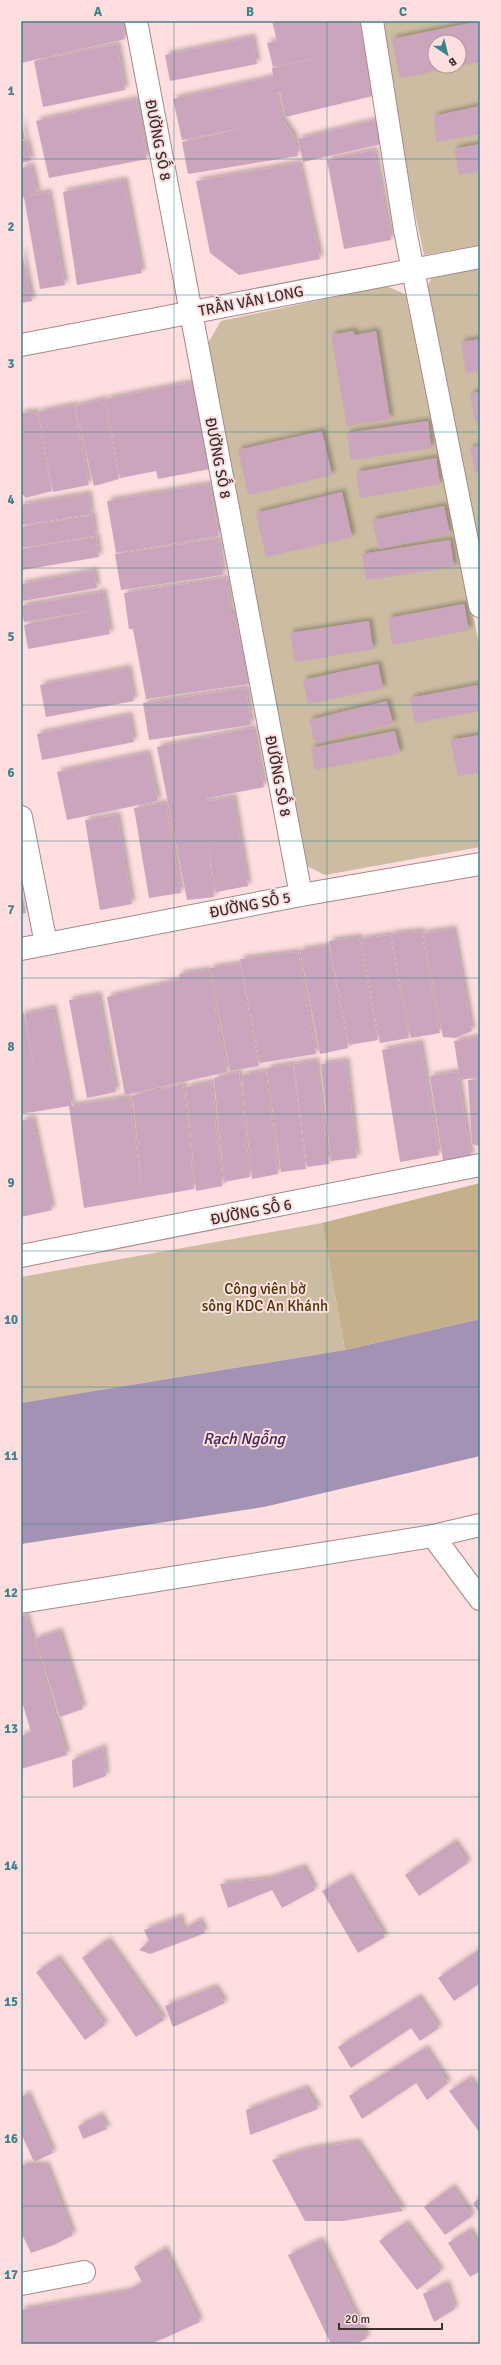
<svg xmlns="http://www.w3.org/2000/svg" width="501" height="2365" viewBox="0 0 501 2365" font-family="Signika,sans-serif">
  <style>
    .green { fill: #ccbda2; fill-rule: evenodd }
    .forest { fill: #c5b08c }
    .water { fill: #a492b5 }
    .building { fill: #cba5bd; filter: url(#shadow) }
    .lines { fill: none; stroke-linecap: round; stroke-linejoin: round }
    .street-casing { stroke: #a6898a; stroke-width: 24 }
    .street { stroke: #fff; stroke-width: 22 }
    .grid { fill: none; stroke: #3c828c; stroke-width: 1; stroke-opacity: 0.55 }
    .labels { text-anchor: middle; stroke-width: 4; stroke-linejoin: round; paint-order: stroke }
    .street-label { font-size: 15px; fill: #3b2f30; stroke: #fededf }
    .park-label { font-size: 15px; fill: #4a3404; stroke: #fededf }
    .water-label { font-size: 16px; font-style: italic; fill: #402755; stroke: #fededf }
    .neatline { fill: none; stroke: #3c828c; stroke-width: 1.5 }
    .grid-label { font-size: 13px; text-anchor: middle; font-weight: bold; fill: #3c828c }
  </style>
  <defs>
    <filter id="shadow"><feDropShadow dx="3.5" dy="-3.5" stdDeviation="2" flood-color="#0004"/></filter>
  </defs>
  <rect width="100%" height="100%" fill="#fededf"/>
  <!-- green -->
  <path class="green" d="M374 21H480V245L424 255ZM435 42H459V66H435Z
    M480 269V564L423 295 432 277Z
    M387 286 411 297 480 650V847L325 875 307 866 205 348 221 321Z
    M322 1223 345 1350 21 1403V1277Z"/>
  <!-- forest -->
  <path class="forest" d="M480 1183V1319L345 1350 322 1223Z"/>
  <!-- water -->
  <path class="water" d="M480 1319V1456L264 1507 21 1544V1403L345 1350Z"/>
  <!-- building -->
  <path class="building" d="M21 21H121L125 39 21 63Z
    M272 21H354L355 24 359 22 370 72 377 95 285 117 280 92 276 93 282 119 294 137 298 156 188 174 182 142 257 125 182 140 173 99 273 77 272 68 338 53 273 67 267 43 277 41Z
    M480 21V62L459 66V42H435V66L456 67 400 78 392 39Z
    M252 37 257 64 170 81 165 55Z
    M117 44 125 90 43 107 34 61Z
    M136 99 147 159 49 178 36 121Z
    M480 106V134L436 142 434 116Z
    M384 118 390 142 303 162 298 139Z
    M21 120 25 139H21Z
    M26 140 31 161 21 163V141Z
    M480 144V171L459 175 454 149Z
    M374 150 391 240 344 249 327 160Z
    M299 163 320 259 239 275 210 253 196 181Z
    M31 166 37 193 26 197 48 192 65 285 40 289 24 197H21V168Z
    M124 180 142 273 77 285 63 192Z
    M21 248 32 301 21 303Z
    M353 331 355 335 376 331 390 419 347 426 331 335Z
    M480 339V370L466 373 461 342Z
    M193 382 210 469 158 479 156 471 120 478 106 399Z
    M480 392V422L475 423 470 394Z
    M104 399 119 479 94 486 75 406Z
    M74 405 89 485 53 492 38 412Z
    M36 412 52 491 25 498 24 495 21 496V413Z
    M428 421 431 448 351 460 347 433Z
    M322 431 332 475 248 495 238 450Z
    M480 446V472L475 473 470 448Z
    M436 458 440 484 360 498 356 472Z
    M210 484 219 536 116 553 107 501Z
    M342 492 352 537 266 557 256 513Z
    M88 494 91 514 21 525V505Z
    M444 506 450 534 379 549 372 520Z
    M92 515 95 536 21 548V527Z
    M96 537 99 557 22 570 21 549Z
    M218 539 223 575 121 590 115 554Z
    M450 540 454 567 366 580 362 554Z
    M94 571 97 588 23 601 21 584Z
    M226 578 231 613H236L241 649 243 648 249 684 146 699 133 629H129L124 593Z
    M103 592 110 634 28 649 24 625 95 610 24 622 21 606Z
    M464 604 469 630 392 645 388 618Z
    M369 621 373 649 295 662 290 633Z
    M378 664 383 688 308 704 303 680Z
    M128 668 134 701 46 717 40 685Z
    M478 685 480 711 415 723 410 698Z
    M246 688 251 725 149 740 143 703Z
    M387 701 393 724 315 743 309 720Z
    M129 715 134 742 42 760 37 734Z
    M253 728 264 787 203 799V802L233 797 248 886 216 892 208 847 214 897 187 900 157 747Z
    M395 731 400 753 315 770 311 748Z
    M480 735V772L458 776 450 740Z
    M147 753 158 801 67 820 57 772Z
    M166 803 181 893 149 898 134 808Z
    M117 815 132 904 100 910 85 820Z
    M21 890 26 913 21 914Z
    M453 929 472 1031 455 1038 443 1037 423 933Z
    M421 931 440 1033 411 1038 391 934Z
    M390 935 409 1038 380 1043 361 939Z
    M359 937 378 1040 349 1045 329 941Z
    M329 946 348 1048 320 1054 300 950Z
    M298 952 316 1054 260 1063 240 959Z
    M240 964 259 1066 230 1071 210 968Z
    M208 970 227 1072 125 1095 107 997 180 980 179 974Z
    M98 995 116 1092 87 1098 69 1000Z
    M53 1008 72 1106 129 1097 142 1188 133 1099 129 1097 157 1088V1091L183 1084 194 1189 84 1208 69 1106 21 1114V1014L24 1013 38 1091 25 1014Z
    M480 1037V1077L460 1080 454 1041Z
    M420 1043 439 1155 400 1162 382 1050Z
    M316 1061 329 1164 307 1167 294 1064Z
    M346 1061 357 1158 331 1161 321 1064Z
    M293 1064 306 1169 281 1172 267 1068Z
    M266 1071 278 1174 252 1179 242 1075Z
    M239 1072 250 1177 224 1182 214 1078Z
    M457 1072 471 1157 443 1161 430 1076Z
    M480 1079V1146L472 1144 468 1080Z
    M211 1082 222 1186 196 1191 186 1087Z
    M32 1118 52 1210 21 1217V1121Z
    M25 1614 67 1755 21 1769V1736L31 1732 21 1698V1616Z
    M59 1631 83 1709 60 1717 35 1639Z
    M103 1747 106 1776 73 1788 72 1760Z
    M454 1842 468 1863 419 1896 405 1875Z
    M303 1867 315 1890 282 1908 272 1890 228 1908 220 1884 267 1879Z
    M349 1876 385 1937 358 1953 322 1891Z
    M180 1917 183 1930 199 1920 205 1933 150 1954 139 1950 149 1941 144 1930Z
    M107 1940 164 2020 136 2037 82 1958Z
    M480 1949V1983L454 2001 438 1978Z
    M57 1958 105 2025 85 2040 36 1972Z
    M214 1987 225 2003 173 2027 165 2006Z
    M418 1997 439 2028 420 2041 411 2028 351 2068 338 2047Z
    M425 2048 448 2083 427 2100 416 2083 362 2119 349 2096Z
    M469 2078 480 2093V2133L449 2091Z
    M305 2088 318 2109 250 2135 246 2110Z
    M27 2094 53 2153 34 2162 21 2133V2097Z
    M100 2115 107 2129 83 2139 78 2126Z
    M357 2142 403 2211 343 2221H305L272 2160 308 2149Z
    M21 2165H46L73 2235 56 2244 31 2253 21 2232Z
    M452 2187 472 2216 445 2235 424 2207Z
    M480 2198V2214L473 2203Z
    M405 2223 441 2271 417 2290 379 2241Z
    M469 2230 480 2248V2271L470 2277 448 2243Z
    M320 2240 367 2338 356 2344H331L288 2255Z
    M164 2249 200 2322 151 2344H21V2310L128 2291 142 2282 134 2267Z
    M446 2283 455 2309 434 2322 423 2294Z"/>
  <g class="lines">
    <defs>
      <path id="street" d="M136 21 301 895
        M372 21 405 230 480 606
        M21 345 480 257
        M21 817 46 944
        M21 949 301 895 480 864
        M21 1256 480 1165
        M433 1536 480 1599
        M21 1602 433 1536 480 1525
        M21 2284 84 2272"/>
    </defs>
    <!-- street casing -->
    <use href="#street" class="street-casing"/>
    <!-- street -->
    <use href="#street" class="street"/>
  </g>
  <!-- grid -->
  <path class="grid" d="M174 21V2344M327 21V2344M21 159H480M21 295H480M21 432H480M21 568H480M21 705H480M21 841H480M21 978H480M21 1114H480M21 1251H480M21 1387H480M21 1524H480M21 1660H480M21 1797H480M21 1933H480M21 2070H480M21 2206H480"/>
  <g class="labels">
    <!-- street labels -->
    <g class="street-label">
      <text transform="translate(158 140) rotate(79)" y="5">ĐƯỜNG SỐ 8</text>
      <text transform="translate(251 301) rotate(-11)" y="5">TRẦN VĂN LONG</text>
      <text transform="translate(218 458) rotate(79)" y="5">ĐƯỜNG SỐ 8</text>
      <text transform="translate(278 776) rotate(79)" y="5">ĐƯỜNG SỐ 8</text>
      <text transform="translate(250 905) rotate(-11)" y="5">ĐƯỜNG SỐ 5</text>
      <text transform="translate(251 1212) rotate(-11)" y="5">ĐƯỜNG SỐ 6</text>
    </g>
    <!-- park labels -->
    <g class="park-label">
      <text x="265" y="1294">Công viên bờ<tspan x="265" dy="17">sông KDC An Khánh</tspan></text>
    </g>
    <!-- water labels -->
    <g class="water-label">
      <text x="244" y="1444">Rạch Ngỗng</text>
    </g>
  </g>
  <!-- border -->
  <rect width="501" height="2365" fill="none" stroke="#fededf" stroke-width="44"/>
  <!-- north arrow -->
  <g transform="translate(447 54) rotate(145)"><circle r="19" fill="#fededf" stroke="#b09899"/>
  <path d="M0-3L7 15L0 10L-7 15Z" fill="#3c828c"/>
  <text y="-6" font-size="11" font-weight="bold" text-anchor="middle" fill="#3b2f30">B</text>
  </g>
  <!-- scale -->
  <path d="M339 2323v6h103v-6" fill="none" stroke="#3b2f30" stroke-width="2"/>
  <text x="345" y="2323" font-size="12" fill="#3b2f30" stroke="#fededf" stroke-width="3" paint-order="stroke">20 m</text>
  <rect x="22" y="22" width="457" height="2321" class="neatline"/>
  <g class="grid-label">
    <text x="98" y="16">A</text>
    <text x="250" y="16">B</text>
    <text x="403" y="16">C</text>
    <text x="11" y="95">1</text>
    <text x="11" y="231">2</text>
    <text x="11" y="368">3</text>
    <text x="11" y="504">4</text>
    <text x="11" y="641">5</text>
    <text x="11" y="777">6</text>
    <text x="11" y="914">7</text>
    <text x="11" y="1051">8</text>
    <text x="11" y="1187">9</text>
    <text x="11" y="1324">10</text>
    <text x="11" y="1460">11</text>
    <text x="11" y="1597">12</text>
    <text x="11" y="1733">13</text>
    <text x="11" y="1870">14</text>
    <text x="11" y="2006">15</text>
    <text x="11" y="2143">16</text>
    <text x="11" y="2279">17</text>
  </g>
</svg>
